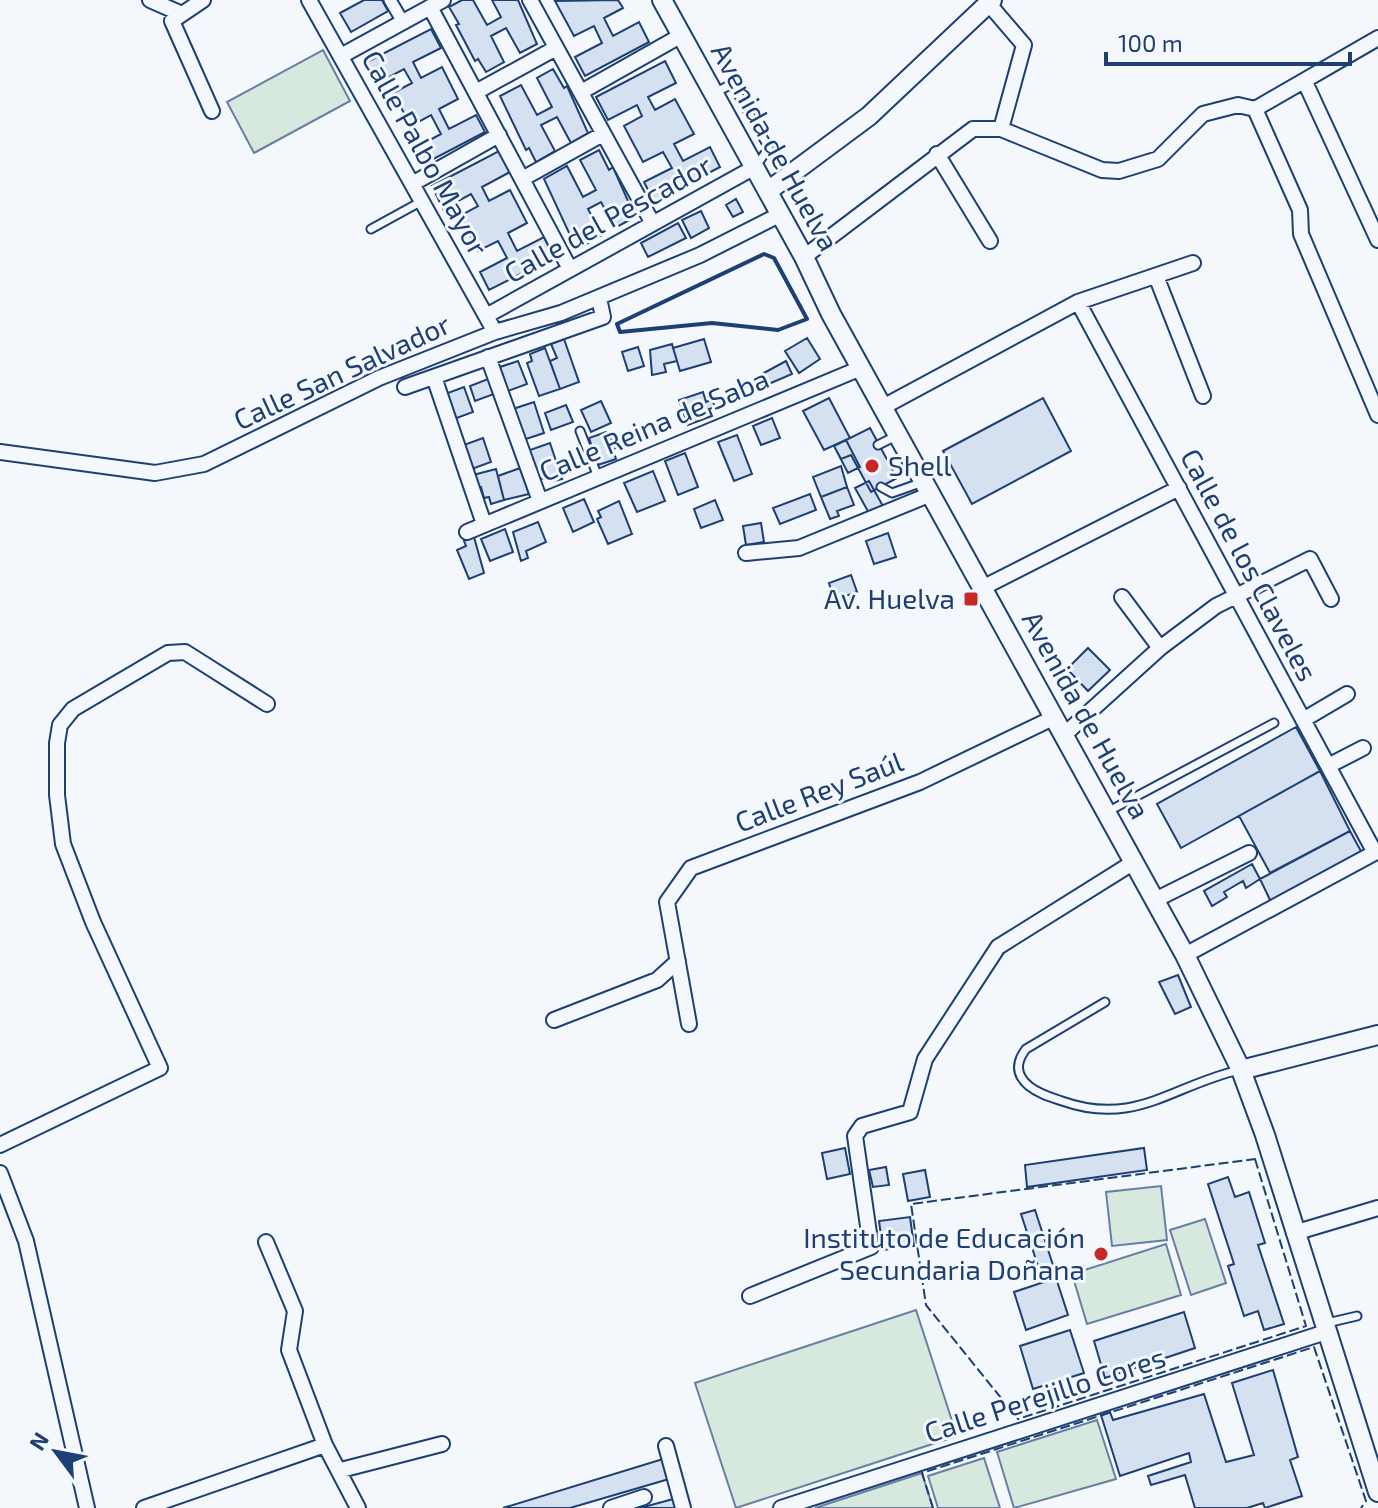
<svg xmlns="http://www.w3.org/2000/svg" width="1378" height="1508" viewBox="0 0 1378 1508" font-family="'Exo 2',sans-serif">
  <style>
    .green { fill: #d7e8df; stroke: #687fa3; stroke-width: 2 }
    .building { fill: #d5e0f0; stroke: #1d3f73; stroke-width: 2 }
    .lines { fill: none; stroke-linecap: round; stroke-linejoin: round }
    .service-casing { stroke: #1d3f73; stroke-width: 11 }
    .pedestrian-casing { stroke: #1d3f73; stroke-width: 15 }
    .minor-casing { stroke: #1d3f73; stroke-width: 18 }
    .tertiary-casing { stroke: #1d3f73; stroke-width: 22 }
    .service { stroke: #f4f7fb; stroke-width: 7 }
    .pedestrian { stroke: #f4f7fb; stroke-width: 11 }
    .minor { stroke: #f4f7fb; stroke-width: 14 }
    .tertiary { stroke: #f4f7fb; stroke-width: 18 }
    .fence { stroke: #1d3f73; stroke-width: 2; stroke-dasharray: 10 4; stroke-linecap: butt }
    .wall { stroke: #1d3f73; stroke-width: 4 }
    .poi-dot { fill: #c62828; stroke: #f4f7fb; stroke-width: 3 }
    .labels { text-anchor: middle; stroke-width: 6; stroke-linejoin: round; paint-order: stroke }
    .street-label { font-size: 28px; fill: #1d3f73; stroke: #f4f7fb }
    .poi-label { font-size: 28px; fill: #1d3f73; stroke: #f4f7fb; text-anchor: end }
  </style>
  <rect width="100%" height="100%" fill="#f4f7fb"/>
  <!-- green -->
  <path class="green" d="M323 50 350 101 254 153 227 102Z
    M1161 1186 1167 1240 1112 1246 1106 1192Z
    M1205 1219 1226 1283 1191 1295 1170 1230Z
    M1166 1244 1181 1295 1087 1324 1072 1274Z
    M916 1310 957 1436 736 1508 695 1383Z
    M1097 1420 1116 1479 1014 1508 997 1452Z
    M984 1458 1000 1508H938L928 1476Z
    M922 1473 933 1508H815Z"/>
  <!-- building -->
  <path class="building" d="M364 0H382L388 11 351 32 340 13Z
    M462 0H473L487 25 501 17 492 0H518L537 44 520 53 506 28 491 36 504 62 486 72 478 59 475 61 456 25 459 24 449 7Z
    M618 0 623 8 604 18 613 36 639 22 649 42 585 76 575 57 602 43 594 26 574 36 555 1Z
    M431 29 441 48 413 62 421 78 442 67 458 99 439 109 449 129 476 115 485 132 422 165 413 149 441 134 431 115 411 126 393 93 412 83 404 69 376 84 365 63Z
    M665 61 676 83 648 97 655 110 675 99 694 134 674 144 683 161 710 147 720 167 654 202 644 182 672 168 663 152 643 162 624 126 642 116 637 105 608 120 596 97Z
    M553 69 564 88 567 86 588 133 571 143 557 117 541 125 555 151 536 162 529 148 526 150 500 96 521 85 537 115 552 107 537 78Z
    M599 150 609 170 613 167 635 217 615 228 601 202 588 209 602 235 581 247 574 233 570 235 544 179 567 166 583 197 596 190 580 160Z
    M499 151 510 172 482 187 489 201 510 190 527 223 508 233 517 251 544 237 554 257 489 290 480 272 507 258 498 241 478 251 460 216 478 206 471 194 443 209 432 186Z
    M736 199 743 212 733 217 726 205Z
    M701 211 709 228 691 238 682 220Z
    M678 223 686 238 648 257 641 243Z
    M807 338 820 359 799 373 785 351Z
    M564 339 579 382 560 389 550 361 557 358 551 344Z
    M704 339 711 362 680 371 673 348Z
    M672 344 677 361 664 364 666 372 652 375 650 350Z
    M638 347 644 366 628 371 622 352Z
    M545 348 560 389 539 396 527 363 532 361 530 354Z
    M518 361 527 384 508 391 500 367Z
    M786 361 792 374 764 386 762 374Z
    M488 379 494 394 475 401 470 386Z
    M464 387 473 412 454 419 445 394Z
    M703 392 706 402 712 399 715 407 709 409 712 416 688 425 679 400Z
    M829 398 850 438 824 450 803 411Z
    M1043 398 1071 451 972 504 943 451Z
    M601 401 611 423 591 432 581 410Z
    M534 402 544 433 523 440 513 409Z
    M566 405 573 422 551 430 545 413Z
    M772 418 780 438 761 445 753 426Z
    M870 428 897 478 871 492 851 455 841 459 834 446Z
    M606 432 609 440 619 437 622 446 613 449 616 459 598 465 589 438Z
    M737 435 752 474 734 481 718 442Z
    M483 438 491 462 469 470 461 446Z
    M846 440 860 467 848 473 834 446Z
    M550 443 562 479 553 481 552 478 539 479 527 451Z
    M685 453 698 487 678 495 665 461Z
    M841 466 847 487 821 497 813 477Z
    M520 468 529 494 504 500 498 476Z
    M496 469 504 500 491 504 489 497 484 498 481 487 477 488 473 475Z
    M653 471 665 501 637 512 624 483Z
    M869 481 884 508 870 515 855 488Z
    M847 487 854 505 837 511 839 516 830 519 821 497Z
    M810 494 816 510 780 524 773 508Z
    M584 499 594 522 573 532 563 508Z
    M715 500 723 520 701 528 694 509Z
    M619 501 632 534 608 544 597 519 601 517 598 511Z
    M538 522 546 542 526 551 528 558 521 561 513 532Z
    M761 523 764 542 746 545 743 526Z
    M505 529 513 552 490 561 481 539Z
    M888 533 896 557 874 564 866 541Z
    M474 537 484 573 469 579 457 550 466 546 464 541Z
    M851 575 857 592 834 600 829 583Z
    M1088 648 1110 670 1088 691 1067 669Z
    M1296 727 1320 771 1181 848 1157 804Z
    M1320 771 1350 831 1270 873 1239 816Z
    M1350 831 1362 853 1271 902 1260 879Z
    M1252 864 1260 879 1246 888 1243 881 1224 892 1227 897 1212 906 1204 891Z
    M1178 975 1191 1007 1175 1014 1159 982Z
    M845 1148 850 1174 827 1179 822 1153Z
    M1144 1148 1147 1170 1027 1187 1025 1165Z
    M886 1167 889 1185 873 1187 869 1170Z
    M925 1170 930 1197 908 1201 903 1174Z
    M1228 1177 1235 1197 1249 1192 1265 1243 1258 1245 1284 1324 1264 1330 1258 1311 1244 1316 1228 1266 1234 1264 1208 1184Z
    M1035 1210 1053 1265 1039 1269 1021 1214Z
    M910 1217 914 1246 883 1250 879 1221Z
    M1056 1278 1068 1315 1026 1330 1014 1292Z
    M1184 1312 1195 1348 1105 1378 1094 1341Z
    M1070 1330 1084 1373 1033 1389 1020 1346Z
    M1273 1370 1298 1457 1290 1460 1302 1496 1265 1508 1263 1503 1247 1508H1195L1185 1475 1151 1485 1148 1476 1191 1462 1189 1453 1120 1476 1101 1415 1110 1412 1113 1420 1204 1394 1226 1462 1254 1455 1232 1383Z
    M663 1459 669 1479 570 1508H503Z
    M677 1498 680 1508H640Z"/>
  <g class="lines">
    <defs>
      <path id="service" d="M716 92 732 84 769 148 755 167
        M371 229 422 201
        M580 431 598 477
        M878 445 896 436
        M881 487 892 493 923 482
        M1107 812 1274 723
        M1105 1002 1026 1049C1016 1062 1015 1074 1029 1086 1039 1094 1050 1097 1062 1101 1135 1127 1171 1086 1239 1070
        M1327 1323 1357 1316"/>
      <path id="pedestrian" d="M390 0 403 22"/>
      <path id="minor" d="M150 0 182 14
        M203 0 172 21 212 111
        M309 0 495 332
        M530 0 652 222
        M988 3 1024 45 1001 129
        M430 7 570 269
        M341 56 443 0
        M1305 82 1378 240
        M476 92 556 48
        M581 92 682 35
        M1255 109 1300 210 1301 234 1378 415
        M937 154 990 241
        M522 179 603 134
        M412 184 499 135
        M804 257 973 129H1001L1102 170 1119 171 1158 159 1203 114 1238 105 1255 109 1378 38
        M1156 276 1203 396
        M1078 302 1375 853
        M486 316 755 167
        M488 357 540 501
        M434 377 484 524
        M405 387 603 317 599 298
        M883 407 1078 302 1193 263
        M0 452 155 473 204 464 379 378 495 332 561 313 700 255 781 214
        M467 532 861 368
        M746 553 799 548 931 494
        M984 587 1179 488
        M1122 597 1160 648
        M1303 720 1347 694
        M1065 734 1160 648 1216 606 1310 559 1331 599
        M1328 766 1363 748
        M1155 900 1249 853
        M1185 955 1378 851
        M554 1020 657 980 678 961
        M689 1024 667 902 691 868 920 782 1055 717
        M0 1145 160 1068 93 922 63 844 57 795V743L60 725 73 709 168 653 185 652 267 704
        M0 1173 26 1241 87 1508
        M1294 1233 1378 1208
        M266 1242 295 1311 289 1350 325 1445 358 1508
        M750 1296 871 1247 855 1136 862 1126 910 1112 925 1059 998 947 1134 862
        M666 1446 683 1508
        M341 1470 442 1444
        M144 1508 325 1445
        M611 1508 644 1497
        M781 1508 1326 1332"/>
      <path id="tertiary" d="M662 0 804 257 831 314 1185 955 1241 1070 1265 1135 1378 1492
        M768 191 869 116 992 0
        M1241 1070 1378 1035"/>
    </defs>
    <!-- service casing -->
    <use href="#service" class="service-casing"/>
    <!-- pedestrian casing -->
    <use href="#pedestrian" class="pedestrian-casing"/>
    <!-- minor casing -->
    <use href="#minor" class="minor-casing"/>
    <!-- tertiary casing -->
    <use href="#tertiary" class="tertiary-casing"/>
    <!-- service -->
    <use href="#service" class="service"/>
    <!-- pedestrian -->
    <use href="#pedestrian" class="pedestrian"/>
    <!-- minor -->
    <use href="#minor" class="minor"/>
    <!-- tertiary -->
    <use href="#tertiary" class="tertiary"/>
    <!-- fence -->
    <path class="fence" d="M1255 1159 1306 1326 1018 1419 926 1305 911 1204Z
      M933 1508 922 1473 1314 1347 1366 1501 1361 1508"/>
    <!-- wall -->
    <path class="wall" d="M764 254 774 258 807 319 778 330 712 323 620 332 617 324Z"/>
  </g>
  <!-- markers -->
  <g class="poi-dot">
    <circle cx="872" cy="466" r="8"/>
    <rect x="963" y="591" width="16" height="16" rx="4"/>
    <circle cx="1101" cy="1254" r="8"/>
  </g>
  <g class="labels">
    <!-- street labels -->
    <g class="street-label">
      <text transform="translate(775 147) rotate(61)" y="10">Avenida de Huelva</text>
      <text transform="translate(425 153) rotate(61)" y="10">Calle Palbo Mayor</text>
      <text transform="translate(608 219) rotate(-29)" y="10">Calle del Pescador</text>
      <text transform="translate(342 372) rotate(-25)" y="10">Calle San Salvador</text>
      <text transform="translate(654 425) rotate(-23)" y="10">Calle Reina de Saba</text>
      <text transform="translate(1249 565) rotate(62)" y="10">Calle de los Claveles</text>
      <text transform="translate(1086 715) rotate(61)" y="10">Avenida de Huelva</text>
      <text transform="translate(819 792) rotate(-21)" y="10">Calle Rey Saúl</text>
      <text transform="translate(1045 1395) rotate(-18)" y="10">Calle Perejillo Cores</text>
    </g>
    <!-- poi labels -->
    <g class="poi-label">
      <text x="888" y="476" text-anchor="start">Shell</text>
      <text x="955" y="609">Av. Huelva</text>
      <text x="1085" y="1248">Instituto de Educación<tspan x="1085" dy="32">Secundaria Doñana</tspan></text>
    </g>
  </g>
  <!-- north arrow -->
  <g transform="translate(56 1452) rotate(302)" stroke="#f4f7fb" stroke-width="6" paint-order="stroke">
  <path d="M0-6L14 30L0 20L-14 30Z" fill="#1d3f73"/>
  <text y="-12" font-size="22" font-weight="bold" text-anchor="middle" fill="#1d3f73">N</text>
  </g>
  <!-- scale -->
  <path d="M1106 52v12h244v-12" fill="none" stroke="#1d3f73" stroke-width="4"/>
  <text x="1118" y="52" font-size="24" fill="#1d3f73" stroke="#f4f7fb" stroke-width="6" paint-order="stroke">100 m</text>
</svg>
